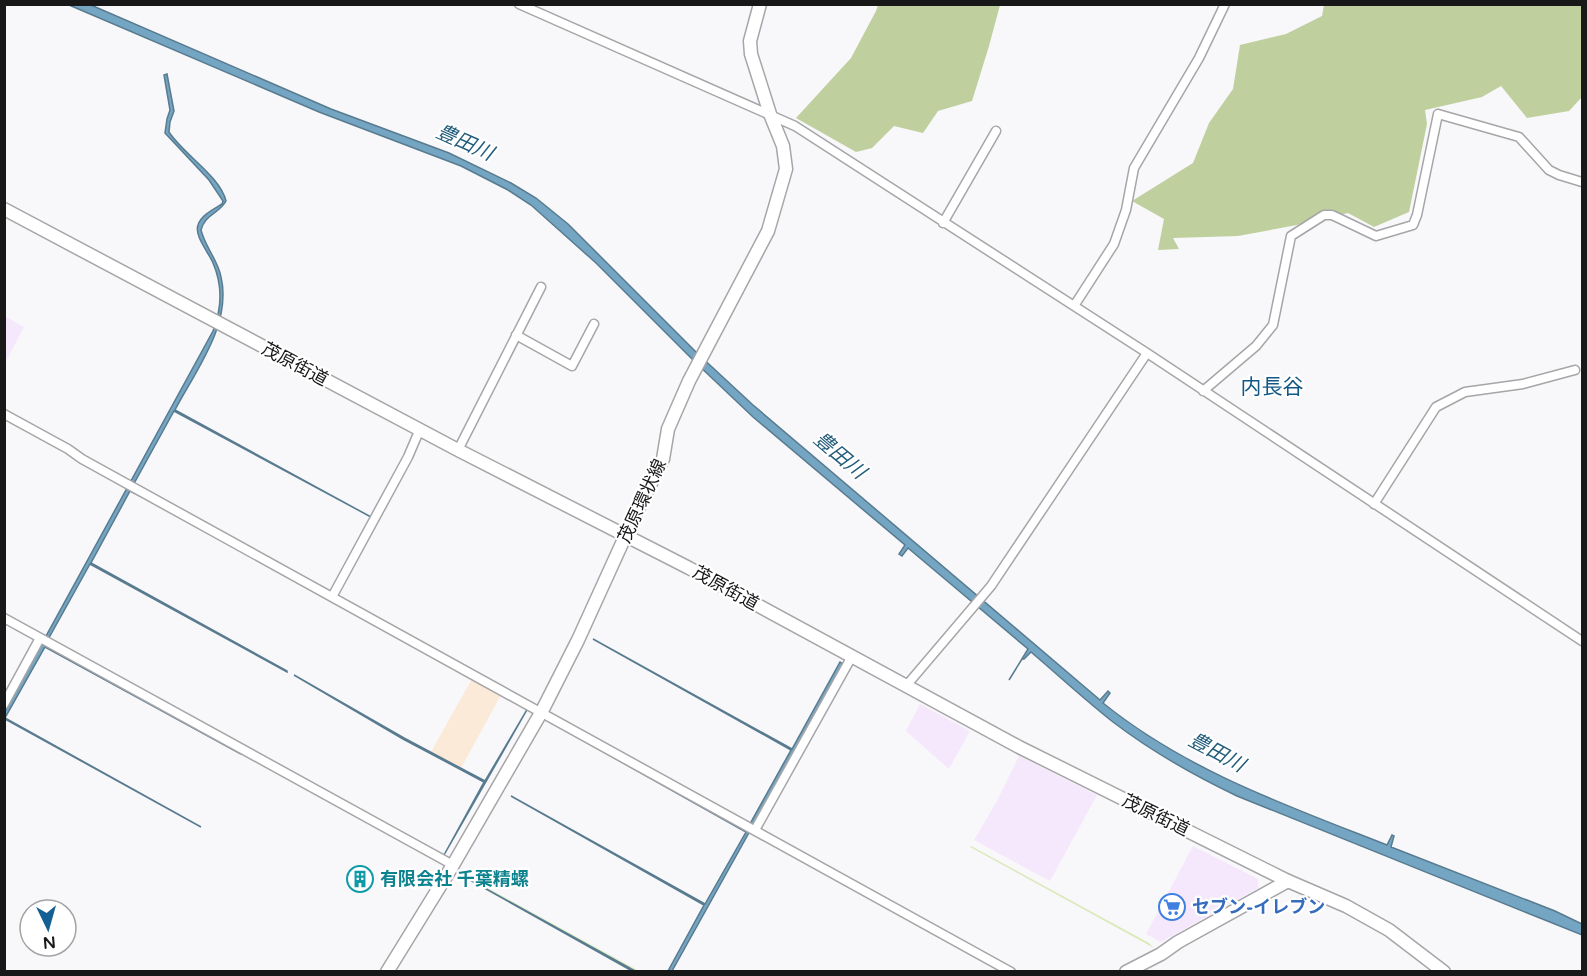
<svg xmlns="http://www.w3.org/2000/svg" width="1587" height="976" viewBox="0 0 1587 976" font-family="'Varela Round','Noto Sans JP',sans-serif">
  <style>
    .commercial { fill: #f6e8fc }
    .industrial { fill: #fcead9 }
    .green { fill: #daeabb }
    .forest { fill: #bfcf9e }
    .water { fill: #74a5c2; stroke: #587b8f; stroke-width: 1.5 }
    .lines { fill: none; stroke-linecap: round; stroke-linejoin: round }
    .street-casing { stroke: #a6a5a8; stroke-width: 11 }
    .secondary-casing { stroke: #a6a5a8; stroke-width: 15 }
    .primary-casing { stroke: #a6a5a8; stroke-width: 15 }
    .street { stroke: #fff; stroke-width: 8 }
    .secondary { stroke: #fff; stroke-width: 12 }
    .primary { stroke: #fff; stroke-width: 12 }
    .labels { text-anchor: middle; stroke-width: 4.5; stroke-linejoin: round; paint-order: stroke }
    .street-label { font-size: 18px; fill: #181819; stroke: #fff }
    .culture-label { font-size: 18px; font-weight: bold; fill: #0d838f; stroke: #fff; text-anchor: start }
    .shop-label { font-size: 18px; font-weight: bold; fill: #366cbe; stroke: #fff; text-anchor: start }
    .water-label { font-size: 20px; font-style: italic; fill: #225d7b; stroke: #fff }
    .quarter-label { font-size: 21px; fill: #125886; stroke: #fff }
  </style>
  <rect width="100%" height="100%" fill="#f8f7fa"/>
  <!-- commercial -->
  <path class="commercial" d="M5 316 24 327 5 363Z
    M920 704 970 731 949 769 906 731Z
    M1019 756 1097 795 1050 881 974 840 997 801Z
    M1193 846 1256 878 1258 879V888L1161 942 1146 934Z"/>
  <!-- industrial -->
  <path class="industrial" d="M472 679 501 695 461 768 431 752Z"/>
  <!-- green -->
  <path class="green" d="M971 846 1149 943 1154 948 970 847Z
    M462 874 639 971H635L461 875Z"/>
  <!-- forest -->
  <path class="forest" d="M878 5H1000L989 46 972 101 938 111 923 133 894 126 872 148 856 152 796 118 851 58 876 11Z
    M1324 5H1582V97L1569 111 1527 118 1501 86 1482 97 1425 110 1427 124 1409 212 1374 227 1348 213 1302 224 1238 236 1173 238 1179 249 1158 250 1164 219 1132 201 1193 163 1209 123 1233 89 1240 45 1286 34 1322 16Z"/>
  <!-- water -->
  <path class="water" d="M69 5H91L331 109 449 153 511 183 536 198 568 224 698 354 753 405 1100 700 1108 691 1110 693 1103 703C1187 771 1288 806 1387 845L1392 835 1394 836 1391 847 1555 911 1582 924V935L1237 796C1193 775 1151 751 1113 722 1085 700 1058 675 1031 652L1024 659H1022L1009 680 1028 649 908 548 902 556 899 554 905 545 753 417 695 362 596 263 531 205 508 190 461 166 319 112Z
    M167 74 174 111 170 122 169 132C183 154 220 176 226 201 220 213 204 215 201 230 205 247 218 260 221 277 232 324 196 370 175 410L371 517 174 411 131 489 142 497 130 491 91 563 287 671V672L90 564 45 645 241 754 45 647 5 718 201 827 5 719V711L213 331C222 308 223 286 213 263 209 253 194 236 198 225 201 215 214 209 222 204L223 201 209 180 165 133 167 119 170 110 164 75Z
    M593 639 792 749 840 662 843 664 672 971H668L704 905 511 796 705 904 746 832 552 723 746 831 791 750Z
    M294 675 404 738 485 781 528 708 444 855 484 782 403 739Z
    M461 875 635 971H632Z"/>
  <g class="lines">
    <defs>
      <path id="street" d="M519 4 795 126 1147 353 1582 641
        M943 223 996 131
        M1074 306 1114 244 1126 210 1134 168 1199 58 1225 4
        M516 335 572 366 594 324
        M1203 391 1256 346 1273 325 1291 236 1324 215H1332L1376 236 1413 225 1417 215 1438 114 1519 137 1549 170 1559 175 1582 182
        M4 414 68 449 82 459 1011 972
        M458 450 541 287
        M1374 504 1436 407 1465 392 1523 384 1575 370
        M332 597 408 457 420 429
        M4 618 453 865
        M906 686 991 586 1147 353
        M4 704 40 638
        M755 830 851 658"/>
      <path id="secondary" d="M387 972 453 865 542 711 578 640 634 517 663 459 668 429 689 381 768 231 786 169 783 146 770 114 751 54 750 41 760 4
        M1126 972 1161 954 1178 942 1288 881"/>
      <path id="primary" d="M4 209 458 450 689 568 1019 747 1288 881 1346 906 1389 930 1444 972"/>
    </defs>
    <!-- street casing -->
    <use href="#street" class="street-casing"/>
    <!-- secondary casing -->
    <use href="#secondary" class="secondary-casing"/>
    <!-- primary casing -->
    <use href="#primary" class="primary-casing"/>
    <!-- street -->
    <use href="#street" class="street"/>
    <!-- secondary -->
    <use href="#secondary" class="secondary"/>
    <!-- primary -->
    <use href="#primary" class="primary"/>
  </g>
  <!-- icons -->
  <defs>
    <symbol id="building-ring" viewBox="-11 -11 22 22"><circle r="9.5" fill="#fff" stroke="#0f9aa8" stroke-width="1.5"/><path d="M-4-6H4V6H1V3H-1V6H-4ZM-2.5-4.3h1.7v1.8h-1.7ZM.8-4.3h1.7v1.8H.8ZM-2.5-1h1.7V.8h-1.7ZM.8-1h1.7V.8H.8Z" fill="#0f9aa8"/></symbol>
    <symbol id="supermarket-ring" viewBox="-11 -11 22 22"><circle r="9.5" fill="#fff" stroke="#3f7fe0" stroke-width="1.5"/><path d="M-6-5.5h2.5l.6 2H6L4.5 2H-2.5L-4.4-4H-6ZM-1.5 3.2a1.3 1.3 0 1 0 .1 0ZM3 3.2a1.3 1.3 0 1 0 .1 0Z" fill="#3f7fe0"/></symbol>
  </defs>
  <g fill-rule="evenodd">
    <use href="#building-ring" x="345" y="864" width="30" height="30"/>
    <use href="#supermarket-ring" x="1157" y="892" width="30" height="30"/>
  </g>
  <g class="labels">
    <!-- street labels -->
    <g class="street-label">
      <text transform="translate(295 364) rotate(28)" y="6">茂原街道</text>
      <text transform="translate(642 501) rotate(-65)" y="6">茂原環状線</text>
      <text transform="translate(726 588) rotate(29)" y="6">茂原街道</text>
      <text transform="translate(1156 815) rotate(26)" y="6">茂原街道</text>
    </g>
    <!-- culture labels -->
    <g class="culture-label">
      <text x="380" y="885">有限会社 千葉精螺</text>
    </g>
    <!-- shop labels -->
    <g class="shop-label">
      <text x="1192" y="913">セブン-イレブン</text>
    </g>
    <!-- water labels -->
    <g class="water-label">
      <text transform="translate(465 142) rotate(24)" y="7">豊田川</text>
      <text transform="translate(840 455) rotate(40)" y="7">豊田川</text>
      <text transform="translate(1217 752) rotate(28)" y="7">豊田川</text>
    </g>
    <!-- quarter labels -->
    <g class="quarter-label">
      <text x="1272" y="394">内長谷</text>
    </g>
  </g>
  <!-- border -->
  <rect width="1587" height="976" fill="none" stroke="#181819" stroke-width="12"/>
  <!-- north arrow -->
  <g transform="translate(48 928) rotate(175)"><circle r="28" fill="#ffffff" stroke="#a3a3a3" stroke-width="1.5"/>
  <path d="M0-4.5L10 22L0 15L-10 22Z" fill="#136194"/>
  <text y="-9" font-size="16" font-weight="bold" text-anchor="middle" fill="#181819">N</text>
  </g>
</svg>
